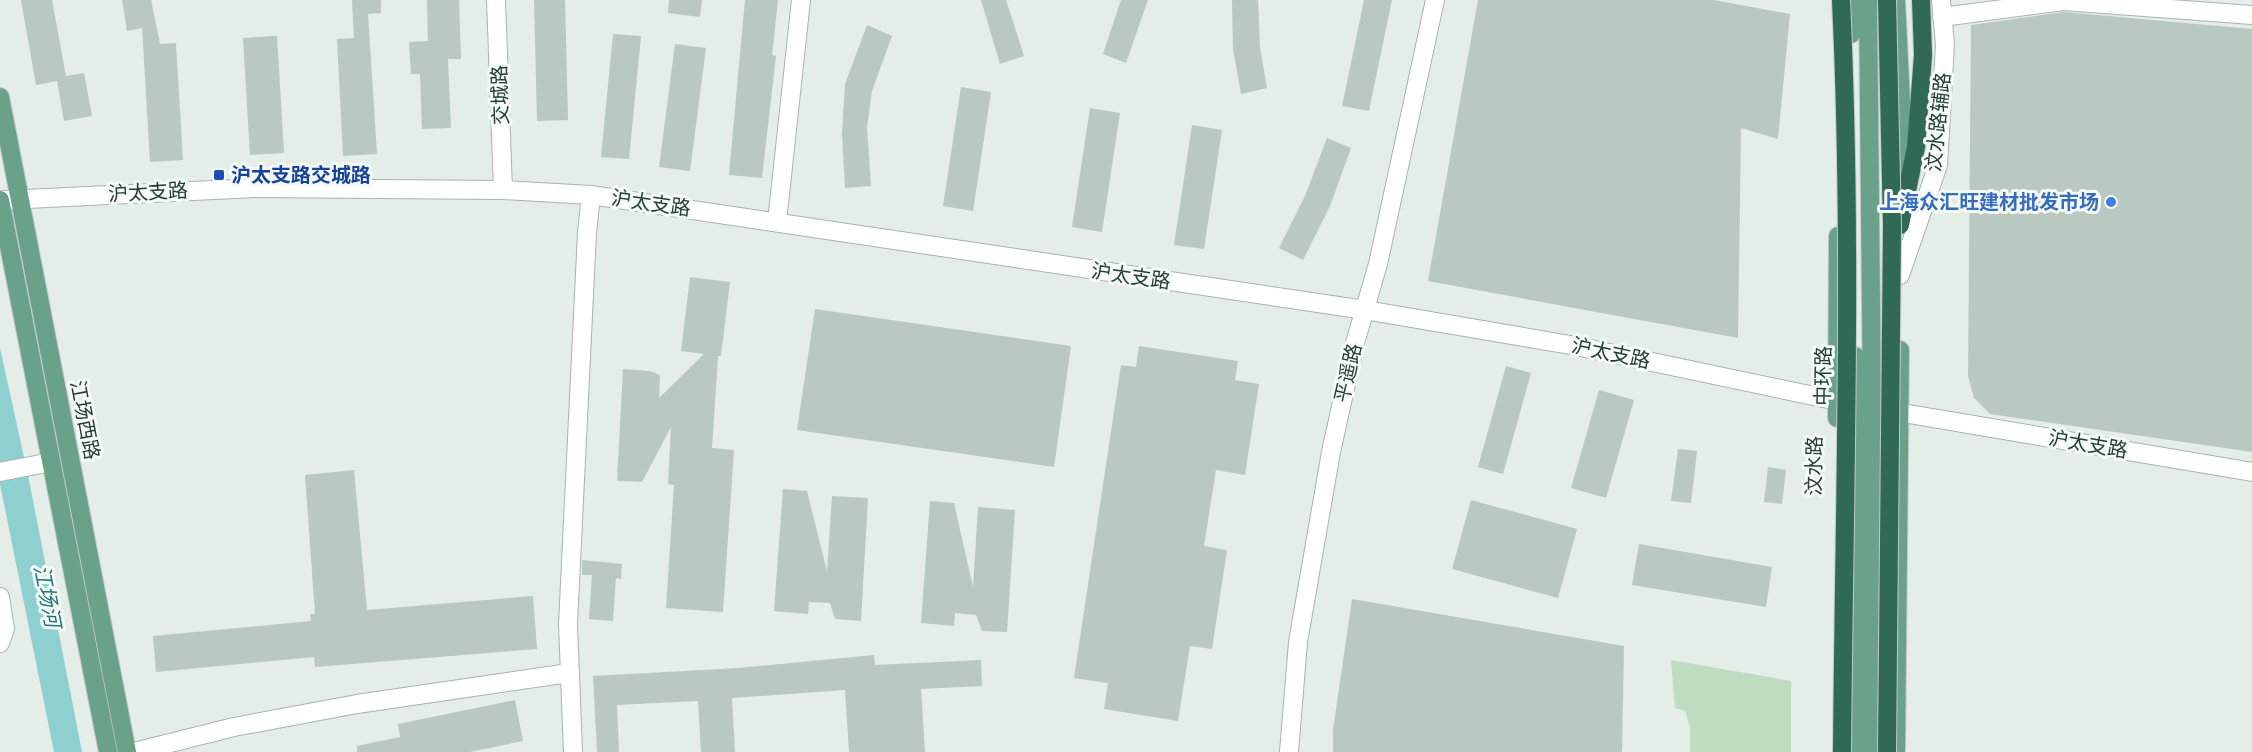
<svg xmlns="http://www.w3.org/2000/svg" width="2252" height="752" viewBox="0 0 2252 752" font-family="'Sofia Sans Condensed','Noto Sans SC',sans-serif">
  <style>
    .green { fill: #beddc0 }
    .water { fill: #8ed0cf }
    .building { fill: #b9c8c0 }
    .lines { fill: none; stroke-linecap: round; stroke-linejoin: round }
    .minor-casing { stroke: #a7b5ad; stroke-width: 20 }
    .major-casing { stroke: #c2c9c6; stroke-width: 20 }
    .highway-casing { stroke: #c2c9c6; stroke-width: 20 }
    .minor { stroke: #fff; stroke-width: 18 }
    .major { stroke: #6aa189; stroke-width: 18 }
    .highway { stroke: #306a54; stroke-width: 18 }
    .highway-bridge-casing { stroke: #c2c9c6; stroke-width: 20; stroke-linecap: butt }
    .highway-bridge { stroke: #306a54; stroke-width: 18 }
    .transit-dot { fill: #1a4fb4; stroke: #f4f9f6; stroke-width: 2 }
    .shop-dot { fill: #3f7fe0; stroke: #f4f9f6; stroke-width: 2 }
    .labels { text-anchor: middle; stroke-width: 6; stroke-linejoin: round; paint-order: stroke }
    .street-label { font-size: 20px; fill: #243e32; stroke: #f4f9f6 }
    .transit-label { font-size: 20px; font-weight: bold; fill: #164399; stroke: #f4f9f6; text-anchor: start }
    .shop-label { font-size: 20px; font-weight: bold; fill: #366cbe; stroke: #f4f9f6; text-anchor: end }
    .water-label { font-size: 21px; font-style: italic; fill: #1f7978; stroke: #f4f9f6 }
  </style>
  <rect width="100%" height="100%" fill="#e4ede7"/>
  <!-- green -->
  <path class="green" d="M1671 660 1791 681V752H1690V727L1685 711 1675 708Z"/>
  <!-- water -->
  <path class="water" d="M0 348 29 480 82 752H54L51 737 0 484Z"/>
  <!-- building -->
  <path class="building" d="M21 0H52L66 76 84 73 92 116 64 121 57 81 36 85Z
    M122 0H151L160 44 176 43 183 160 150 162 142 28 127 31Z
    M352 0H381V13L368 14 377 154 343 156 337 39 354 38Z
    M427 0H459L461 59H448L451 128 422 129 420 74H411L409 42 428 41Z
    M534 0H565L568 120 537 121Z
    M669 0H702L700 17 668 13Z
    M745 0H778L772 55 776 56 762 178 729 175Z
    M981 0H1006L1024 56 1000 64Z
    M1121 0H1148L1126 63 1103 54Z
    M1232 0H1258L1260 47 1267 88 1241 94 1233 49Z
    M1364 0H1392L1369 111 1342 106Z
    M1478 0H1714L1790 14 1778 139 1741 128 1738 338 1428 281Z
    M2064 12 2252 29V452L1990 414 1974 398 1968 376 1971 25Z
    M867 25 892 36 872 91 867 128 871 186 845 188 842 134 845 84Z
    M613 34 641 36 629 159 601 157Z
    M277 36 284 153 250 155 243 38Z
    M675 44 706 48 690 171 659 167Z
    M961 87 991 92 973 211 943 206Z
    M1090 108 1120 113 1102 232 1072 227Z
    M1192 125 1222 130 1204 249 1174 245Z
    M1327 138 1351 148 1330 206 1303 260 1279 248 1305 196Z
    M690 277 730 282 721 356H718L712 448 734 450 723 612 666 608 674 485 668 484 671 427 642 482 617 481 623 369 650 371 660 375 659 398 704 354 681 351Z
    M815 309 1071 346 1054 467 797 430Z
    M1139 346 1238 361 1235 380 1259 384 1245 475 1216 470 1204 546 1227 550 1212 649 1190 646 1178 721 1104 709 1108 683 1074 678 1121 365 1136 367Z
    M1506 366 1531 373 1503 474 1478 467Z
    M1599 390 1634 400 1606 498 1571 488Z
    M1678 449 1697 451 1691 503 1671 501Z
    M1768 467 1786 470 1782 504 1764 502Z
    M354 470 367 610 533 596 537 649 315 667 314 657 156 672 153 636 311 621 310 614H315L305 475Z
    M783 489 807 491 827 571 832 496 868 498 861 621 835 619 830 603 809 602 808 614 774 611Z
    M1471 500 1577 529 1558 598 1452 569Z
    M930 501 954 503 973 587 978 507 1015 510 1007 632 982 631 976 615 955 613 954 626 921 623Z
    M1639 544 1772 567 1766 607 1632 585Z
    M582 560 622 564 621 579 616 578 613 621 589 619 592 575H582Z
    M1352 599 1624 646 1622 752H1333V730Z
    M874 655 875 665 981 660 982 686 921 689 925 752H849L845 690 732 698 735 752H701L698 701 617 705 619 752H597L593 676 739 668Z
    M515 700 523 741 470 752H357V746L400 737 398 724Z"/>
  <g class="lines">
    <defs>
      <path id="minor" d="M496 0 503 190
        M1942 17 2064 1 2252 15
        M5 200 255 188 503 190 591 195 1365 310 1576 346 1852 404
        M777 222 801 0
        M1900 275 1938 165 1945 45 1941 0
        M1885 410 2252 472
        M0 472 51 462
        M0 597 5 629 0 643
        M134 752 234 727 357 704 569 673
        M573 752 568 624 587 233 591 195
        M1289 752 1298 642 1331 452 1355 343 1378 264 1435 0"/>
      <path id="major" d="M1850 0 1851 34
        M1868 0 1872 408 1870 752
        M1896 0 1901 101 1900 202
        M0 97 127 752
        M0 200 108 752
        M1837 418 1838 236
        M1854 752 1855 356
        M1896 752 1900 350"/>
      <path id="highway" d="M1900 225 1916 147 1923 55 1921 0"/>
    </defs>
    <!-- minor casing -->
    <use href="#minor" class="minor-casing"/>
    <!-- major casing -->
    <use href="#major" class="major-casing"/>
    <!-- highway casing -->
    <use href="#highway" class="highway-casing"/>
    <!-- minor -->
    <use href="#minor" class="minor"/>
    <!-- major -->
    <use href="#major" class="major"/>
    <!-- highway -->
    <use href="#highway" class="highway"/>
    <defs>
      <path id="highway-bridge" d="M1841 0C1853 250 1844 502 1842 752
        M1887 0 1892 225 1887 752"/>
    </defs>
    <!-- highway-bridge casing -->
    <use href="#highway-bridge" class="highway-bridge-casing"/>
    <!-- highway-bridge -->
    <use href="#highway-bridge" class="highway-bridge"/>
  </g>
  <!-- markers -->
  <rect class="transit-dot" x="213" y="169" width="12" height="12" rx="3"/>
  <circle class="shop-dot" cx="2111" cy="202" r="6"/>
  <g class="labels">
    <!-- street labels -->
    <g class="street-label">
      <text transform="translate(500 95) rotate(-92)" y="7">交城路</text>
      <text transform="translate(1938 122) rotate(-84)" y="7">汶水路辅路</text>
      <text transform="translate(148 192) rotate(-3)" y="7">沪太支路</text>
      <text transform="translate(651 203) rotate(8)" y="7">沪太支路</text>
      <text transform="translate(1131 276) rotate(8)" y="7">沪太支路</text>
      <text transform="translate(1611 353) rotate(12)" y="7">沪太支路</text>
      <text transform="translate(1348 373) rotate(-77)" y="7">平遥路</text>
      <text transform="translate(1823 376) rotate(-89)" y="7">中环路</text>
      <text transform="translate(85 420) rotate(79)" y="7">江场西路</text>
      <text transform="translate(2088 444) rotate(10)" y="7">沪太支路</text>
      <text transform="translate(1814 466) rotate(-89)" y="7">汶水路</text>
    </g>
    <!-- transit labels -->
    <g class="transit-label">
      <text x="231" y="182">沪太支路交城路</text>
    </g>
    <!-- shop labels -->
    <g class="shop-label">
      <text x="2099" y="209">上海众汇旺建材批发市场</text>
    </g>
    <!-- water labels -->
    <g class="water-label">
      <text transform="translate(47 596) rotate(79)" y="7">江场河</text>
    </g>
  </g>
</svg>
